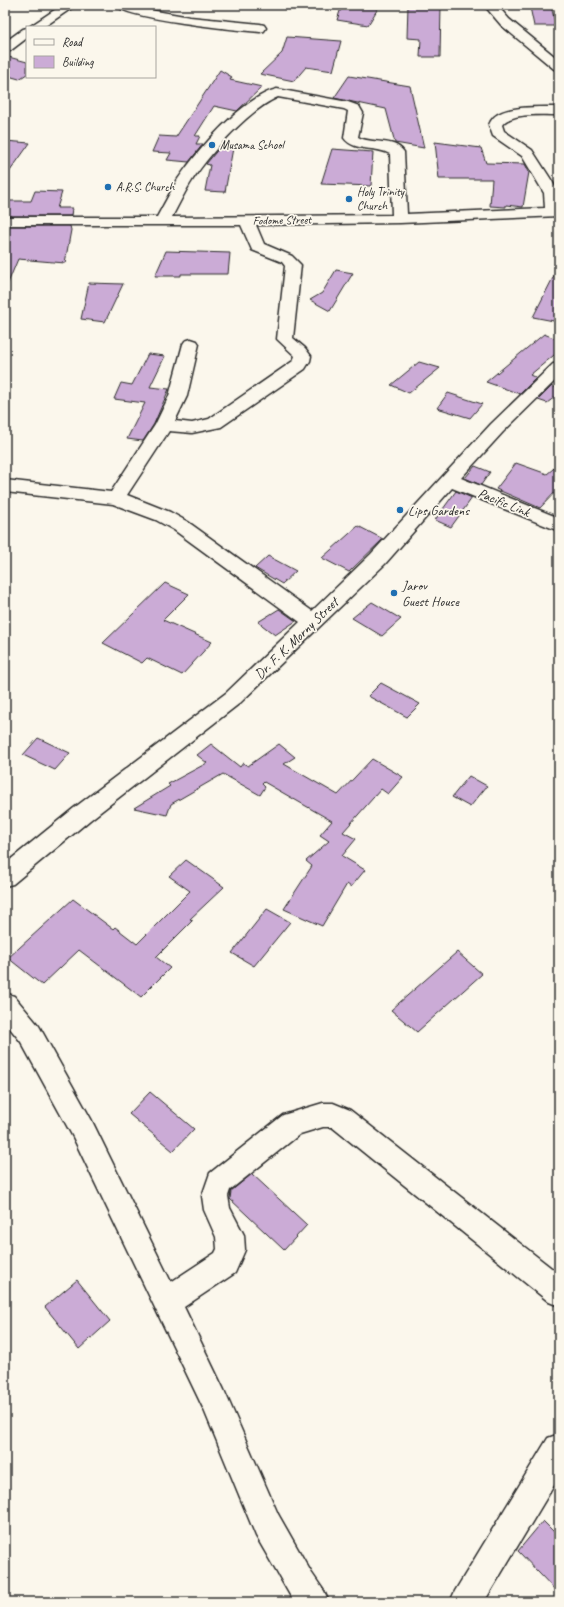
<svg xmlns="http://www.w3.org/2000/svg" width="564" height="1607" viewBox="0 0 564 1607" font-family="Caveat,sans-serif">
  <style>
    .building { fill: #cbabd6; stroke: #2b2b2b }
    .lines { fill: none; stroke-linecap: round; stroke-linejoin: round }
    .minor-casing { stroke: #2b2b2b; stroke-width: 3 }
    .minor { fill: #fbf7ec; fill-rule: evenodd }
    .poi-dot { fill: #1f6fb2; stroke: #fbf7ec; stroke-width: 1.5 }
    .labels { text-anchor: middle; stroke-width: 3.5; stroke-linejoin: round; paint-order: stroke }
    .far-poi-label { font-size: 12px; fill: #2b2b2b; stroke: #fbf7ec; text-anchor: start }
    .far-street-label { font-size: 12px; fill: #2b2b2b; stroke: #fbf7ec }
    .street-label { font-size: 14px; fill: #2b2b2b; stroke: #fbf7ec }
    .poi-label { font-size: 14px; fill: #2b2b2b; stroke: #fbf7ec; text-anchor: start }
  </style>
  <rect width="100%" height="100%" fill="#fbf7ec"/>
  <filter id="ink" filterUnits="userSpaceOnUse"><feTurbulence type="fractalNoise" baseFrequency=".025" numOctaves="2"/><feDisplacementMap in="SourceGraphic" scale="8" xChannelSelector="R" yChannelSelector="G"/><feConvolveMatrix kernelMatrix="1 2 1 2 8 2 1 2 1" color-interpolation-filters="sRGB"/></filter>
  <g filter="url(#ink)">
    <!-- building -->
    <path class="building" d="M342 5H380L368 25 337 20Z
      M408 5H441L440 57H420L421 39 407 38Z
      M551 6 556 26H534L530 7Z
      M287 37 341 41 333 71 306 67 294 81 260 74 282 53Z
      M5 56 27 62V74L19 79 5 75Z
      M220 70 232 77 230 80 262 87 237 111 214 106 195 136H200L196 144H203L189 162 167 160 171 153 152 152 159 136 176 137Z
      M349 76 410 86 424 148 395 143 386 109 334 98Z
      M5 141 30 143 5 178Z
      M435 142 481 148 486 163 525 164 529 172 523 207 506 205V207L490 206 492 179H439Z
      M220 147 233 148 225 192 205 191 210 165 206 164Z
      M332 149 373 152 371 186 321 184Z
      M35 191 62 192 57 208H72L71 216H5V201H31Z
      M5 226H70L71 230 65 263 18 259 5 290Z
      M166 251 230 253 228 274H181V276H155Z
      M559 266V322L533 317Z
      M336 270 353 273 330 311 310 300 322 293Z
      M89 283 123 284 105 322 81 319Z
      M544 334 559 340V351L530 375 536 378 520 394 486 382Z
      M148 354 165 356 150 387 169 389 154 424 143 441 127 439 145 403 114 399 121 383 132 385Z
      M419 362 440 368 409 393 391 385Z
      M552 386 559 389V394L547 403 538 400Z
      M448 393 482 404 470 418 437 408Z
      M516 463 547 474 559 464V488L540 508 496 489Z
      M475 466 490 472 481 485 465 478Z
      M456 491 472 498 451 527 435 520Z
      M358 526 383 539 349 572 322 558Z
      M268 556 296 571 282 584 255 568Z
      M165 583 189 594 163 620 212 642 182 675 147 658 142 663 103 643Z
      M372 602 401 619 382 636 352 618Z
      M279 609 296 621 275 635 258 622Z
      M381 683 420 704 407 717 368 696Z
      M38 738 70 753 55 770 23 755Z
      M211 744 240 767 243 763 248 766 279 744 295 757 284 764 338 795 372 759 403 777 388 794 381 789 343 832 356 839 342 856 365 870 351 887 347 884 322 926 284 909 312 866 306 861 329 841 320 835 332 821 264 782 262 784 265 787 260 795 223 774 171 804 167 815 134 808 170 786 168 784 207 763 197 755Z
      M469 776 487 786 470 807 452 797Z
      M186 860 224 887 190 919 193 920 156 957 170 968 141 997 79 950 42 985 8 958 73 899 113 929 115 927 137 944 190 891 169 876Z
      M267 909 290 922 254 966 232 953Z
      M457 952 482 974 417 1032 391 1010Z
      M150 1092 194 1129 173 1151 129 1114Z
      M252 1174 307 1225 284 1250 230 1199 231 1191Z
      M77 1280 110 1321 79 1349 45 1307Z
      M543 1521 559 1537V1594L518 1551Z"/>
    <g class="lines">
      <defs>
        <path id="minor" d="M62 5H76L44 27H29Z
          M115 5H134L156 11 190 17 260 24 264 25 266 28 264 31 260 32C238 30 125 19 115 5Z
          M484 5H497L509 19 559 60V70L554 69 501 25Z
          M27 28V38L10 51 5 52V42L23 29Z
          M277 89 348 102 359 106 363 113 358 137C371 145 394 137 404 152L407 214 545 208 544 193 522 156 493 136 489 125C490 122 492 119 494 117 506 105 543 107 559 107V115C546 115 510 112 502 125L504 131 532 150 552 181 558 193 559 216 400 223 256 225 264 244 292 256 301 265 293 338 305 348 311 356 310 361 305 369 221 427 192 433 169 431 127 495 170 512 188 522 312 611 371 554 491 424 553 364 559 363V377L503 432 461 478 559 518V531L452 488 385 564 240 703 90 820 13 884 5 886V864L74 808 226 693 300 622 174 530 156 520 113 504 5 492V480L111 492 155 425 169 396 183 344 185 341 191 339 197 341 199 344 187 396 175 421 192 423 209 419 293 361 295 356 277 339 285 266 282 262 252 250 241 225H5V217H157C164 204 171 191 178 179 198 150 243 97 277 89ZM278 97 344 109 348 111 344 138C354 152 376 146 390 154L392 215 172 217C179 204 185 191 193 179 210 153 250 109 278 97Z
          M5 993 14 996 39 1026 91 1119 171 1282 215 1253 217 1249 216 1237 204 1210 202 1196 210 1173 283 1115 323 1103H333L350 1110 559 1274V1306L549 1302 332 1127H323L300 1134 230 1190 228 1196 230 1208 244 1235 245 1250 235 1273 184 1307 224 1390 278 1514 311 1572 324 1591 329 1602H294L256 1536 204 1410 73 1137 21 1042 5 1022Z
          M559 1434V1477L484 1602H450L455 1591 548 1438Z"/>
      </defs>
      <!-- minor casing -->
      <use href="#minor" class="minor-casing"/>
      <!-- minor -->
      <use href="#minor" class="minor"/>
    </g>
  </g>
  <!-- markers -->
  <g class="poi-dot">
    <circle cx="212" cy="145" r="4"/>
    <circle cx="108" cy="187" r="4"/>
    <circle cx="349" cy="199" r="4"/>
    <circle cx="400" cy="510" r="4"/>
    <circle cx="394" cy="593" r="4"/>
  </g>
  <g class="labels">
    <!-- far-poi labels -->
    <g class="far-poi-label">
      <text x="220" y="149">Musama School</text>
      <text x="116" y="191">A.R.S. Church</text>
      <text x="357" y="196">Holy Trinity<tspan x="357" dy="14">Church</tspan></text>
    </g>
    <!-- far-street labels -->
    <g class="far-street-label">
      <text transform="translate(282 220) rotate(-1)" y="4">Fodome Street</text>
    </g>
    <!-- street labels -->
    <g class="street-label">
      <text transform="translate(504 502) rotate(22)" y="5">Pacific Link</text>
      <text transform="translate(296 638) rotate(-44)" y="5">Dr. F. K. Morny Street</text>
    </g>
    <!-- poi labels -->
    <g class="poi-label">
      <text x="408" y="515">Lips Gardens</text>
      <text x="402" y="590">Jarov<tspan x="402" dy="16">Guest House</tspan></text>
    </g>
  </g>
  <!-- margin -->
  <rect width="564" height="1607" fill="none" stroke="#fbf7ec" stroke-width="20"/>
  <rect x="10" y="10" width="544" height="1587" fill="none" stroke="#2b2b2b" stroke-width="1.5" filter="url(#ink)"/>
  <!-- legend -->
  <rect x="26" y="26" width="130" height="52" fill="#fbf7ec" stroke="#a8a59f"/>
  <rect x="34" y="39" width="20" height="6" fill="#fbf7ec" stroke="#a8a59f"/>
  <text x="62" y="46" font-size="12" fill="#2b2b2b">Road</text>
  <rect x="34" y="56" width="20" height="12" fill="#cbabd6" stroke="#a8a59f"/>
  <text x="62" y="66" font-size="12" fill="#2b2b2b">Building</text>
</svg>
